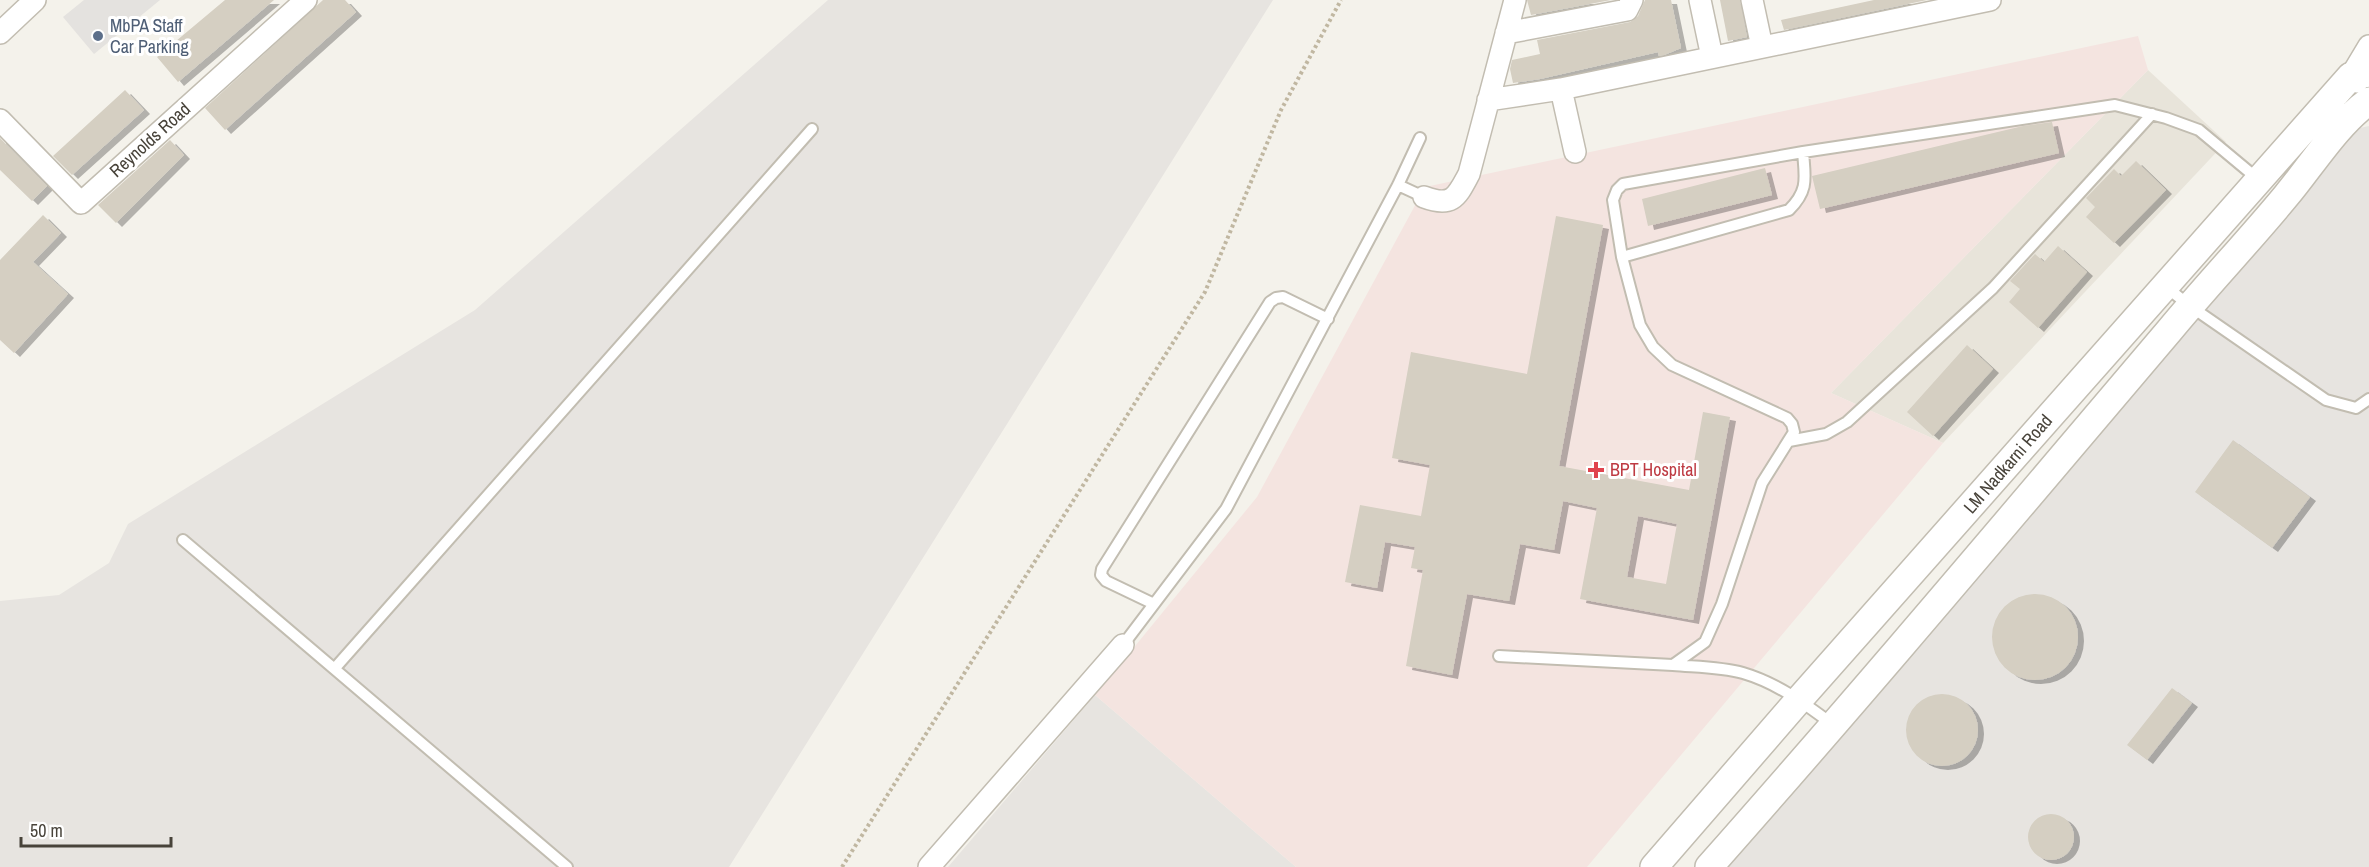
<svg xmlns="http://www.w3.org/2000/svg" width="2369" height="867" viewBox="0 0 2369 867" font-family="'Archivo Narrow',sans-serif">
  <style>
    .residential { fill: #e8e4da }
    .industrial { fill: #e7e4e0 }
    .medical { fill: #f4e4e0 }
    .parking { fill: #e4e2df }
    .building { fill: #d5cfc2; fill-rule: evenodd; filter: url(#shadow) }
    .lines { fill: none; stroke-linecap: round; stroke-linejoin: round }
    .service-casing { stroke: #c2bdb1; stroke-width: 14 }
    .minor-casing { stroke: #c2bdb1; stroke-width: 24 }
    .tertiary-casing { stroke: #c2bdb1; stroke-width: 30 }
    .path { stroke: #c0b7a1; stroke-width: 4; stroke-dasharray: 3 3; stroke-linecap: butt }
    .service { stroke: #fff; stroke-width: 10 }
    .minor { stroke: #fff; stroke-width: 21 }
    .tertiary { stroke: #fff; stroke-width: 27 }
    .service-dot { fill: #5c6f8a; stroke: #fff; stroke-width: 2 }
    .health-dot { fill: #e0444e; stroke: #fff; stroke-width: 2 }
    .labels { text-anchor: middle; stroke-width: 6; stroke-linejoin: round; paint-order: stroke }
    .service-label { font-size: 18px; fill: #4e5e75; stroke: #fff; text-anchor: start }
    .street-label { font-size: 18px; fill: #48433a; stroke: #fff }
    .health-label { font-size: 18px; fill: #be3a42; stroke: #fff; text-anchor: start }
  </style>
  <defs>
    <filter id="shadow"><feDropShadow dx="6" dy="4" stdDeviation="0" flood-color="#0004"/></filter>
  </defs>
  <rect width="100%" height="100%" fill="#f4f2eb"/>
  <!-- residential -->
  <path class="residential" d="M2148 70 2226 142 1943 443 1831 393Z"/>
  <!-- industrial -->
  <path class="industrial" d="M828 0H1273L729 867H0V601L59 595 109 563 128 524 475 310Z
    M2369 126V867H1710L2351 130Z
    M1095 695 1296 867H948Z"/>
  <!-- medical -->
  <path class="medical" d="M2138 36 2148 70 1831 393 1943 443 1587 867H1296L1095 695 1257 497 1425 187Z"/>
  <!-- parking -->
  <path class="parking" d="M84 0H160L94 54 63 17Z"/>
  <!-- building -->
  <path class="building" d="M225 0H274L178 82 157 57Z
    M323 0H345L356 12 225 130 205 108Z
    M1527 0H1611L1531 15Z
    M1645 0H1671L1681 48 1664 55 1659 56 1658 52 1540 79 1513 83 1510 69 1512 60 1540 54 1537 40 1630 22 1638 16Z
    M1720 0H1740L1747 37 1728 41Z
    M1874 0H1927L1784 30 1781 20Z
    M125 90 144 110 72 175 53 156Z
    M2052 122 2059 153 1820 209 1812 176 2023 126Z
    M0 138 47 186 32 201 0 170Z
    M170 140 184 155 116 223 98 205Z
    M2136 161 2166 190 2114 243 2086 217 2095 207 2086 198 2114 169 2121 176Z
    M1765 168 1772 195 1648 226 1642 199Z
    M43 215 61 233 33 262 68 294 14 353 0 340V260Z
    M1556 216 1603 225 1559 466 1689 490 1703 412 1730 417 1693 620 1580 599 1597 508 1563 501 1554 550 1520 544 1509 601 1467 594 1452 675 1406 666 1423 570 1411 568 1415 547 1385 542 1377 588 1345 582 1360 505 1421 516 1430 465 1392 458 1411 352 1527 374ZM1638 516 1677 524 1666 584 1627 577Z
    M2058 246 2087 272 2038 328 2009 302 2020 289 2010 281 2035 254 2044 262Z
    M1967 345 1993 369 1933 436 1907 412Z
    M2233 440 2310 497 2272 548 2195 492Z
    M1992 637a43 43 0 1 1 86 0a43 43 0 1 1-86 0Z
    M2172 688 2192 703 2147 760 2127 745Z
    M1906 730a36 36 0 1 1 72 0a36 36 0 1 1-72 0Z
    M2028 837a23 23 0 1 1 46 0a23 23 0 1 1-46 0Z"/>
  <g class="lines">
    <defs>
      <path id="service" d="M1398 185 1424 197
        M1622 257 1789 210C1809 190 1805 178 1803 152
        M2165 286 2190 306 2326 400 2356 408 2369 399
        M1789 441 1826 434 1847 422 1993 288 2152 114
        M183 540 567 867
        M1154 604 1106 581 1101 575 1102 569 1270 302 1276 298 1283 297 1328 319
        M1123 645 1226 509 1398 185 1420 138
        M1499 656 1673 665 1705 642 1722 604 1762 483 1794 432 1792 424 1787 418 1672 365 1653 347 1640 325 1622 257 1613 200 1617 190 1623 184 1803 152 2115 105 2166 118 2199 130 2259 180
        M1673 665C1695 667 1721 667 1743 673 1777 683 1804 703 1832 724
        M335 668 812 129"/>
      <path id="minor" d="M1700 0 1712 57
        M1752 0 1762 47
        M0 33 35 0
        M1506 33 1627 10 1632 0
        M2357 82 2351 76 2369 46
        M1561 89 1575 152
        M1488 100 1561 89 1990 0
        M0 120 81 203 306 0
        M1424 197C1453 208 1457 196 1469 174L1515 0
        M929 867 1123 645"/>
      <path id="tertiary" d="M1654 867 1797 702 2351 76 2369 73
        M1709 867C1865 691 2017 510 2169 331 2207 285 2248 242 2286 196 2312 165 2336 125 2369 101"/>
    </defs>
    <!-- service casing -->
    <use href="#service" class="service-casing"/>
    <!-- minor casing -->
    <use href="#minor" class="minor-casing"/>
    <!-- tertiary casing -->
    <use href="#tertiary" class="tertiary-casing"/>
    <!-- path -->
    <path class="path" d="M842 867 1205 292 1281 110 1341 0"/>
    <!-- service -->
    <use href="#service" class="service"/>
    <!-- minor -->
    <use href="#minor" class="minor"/>
    <!-- tertiary -->
    <use href="#tertiary" class="tertiary"/>
  </g>
  <!-- markers -->
  <circle class="service-dot" cx="98" cy="36" r="6"/>
  <path class="health-dot" d="M1593 461h6v6h6v6h-6v6h-6v-6h-6v-6h6z"/>
  <g class="labels">
    <!-- service labels -->
    <g class="service-label">
      <text x="110" y="32">MbPA Staff<tspan x="110" dy="21">Car Parking</tspan></text>
    </g>
    <!-- street labels -->
    <g class="street-label">
      <text transform="translate(150 140) rotate(-42)" y="6">Reynolds Road</text>
      <text transform="translate(2008 464) rotate(-49)" y="6">LM Nadkarni Road</text>
    </g>
    <!-- health labels -->
    <g class="health-label">
      <text x="1610" y="476">BPT Hospital</text>
    </g>
  </g>
  <!-- scale -->
  <path d="M21 837v9h150v-9" fill="none" stroke="#48433a" stroke-width="3"/>
  <text x="30" y="837" font-size="18" fill="#48433a" stroke="#ffffff" stroke-width="4.5" paint-order="stroke">50 m</text>
</svg>
